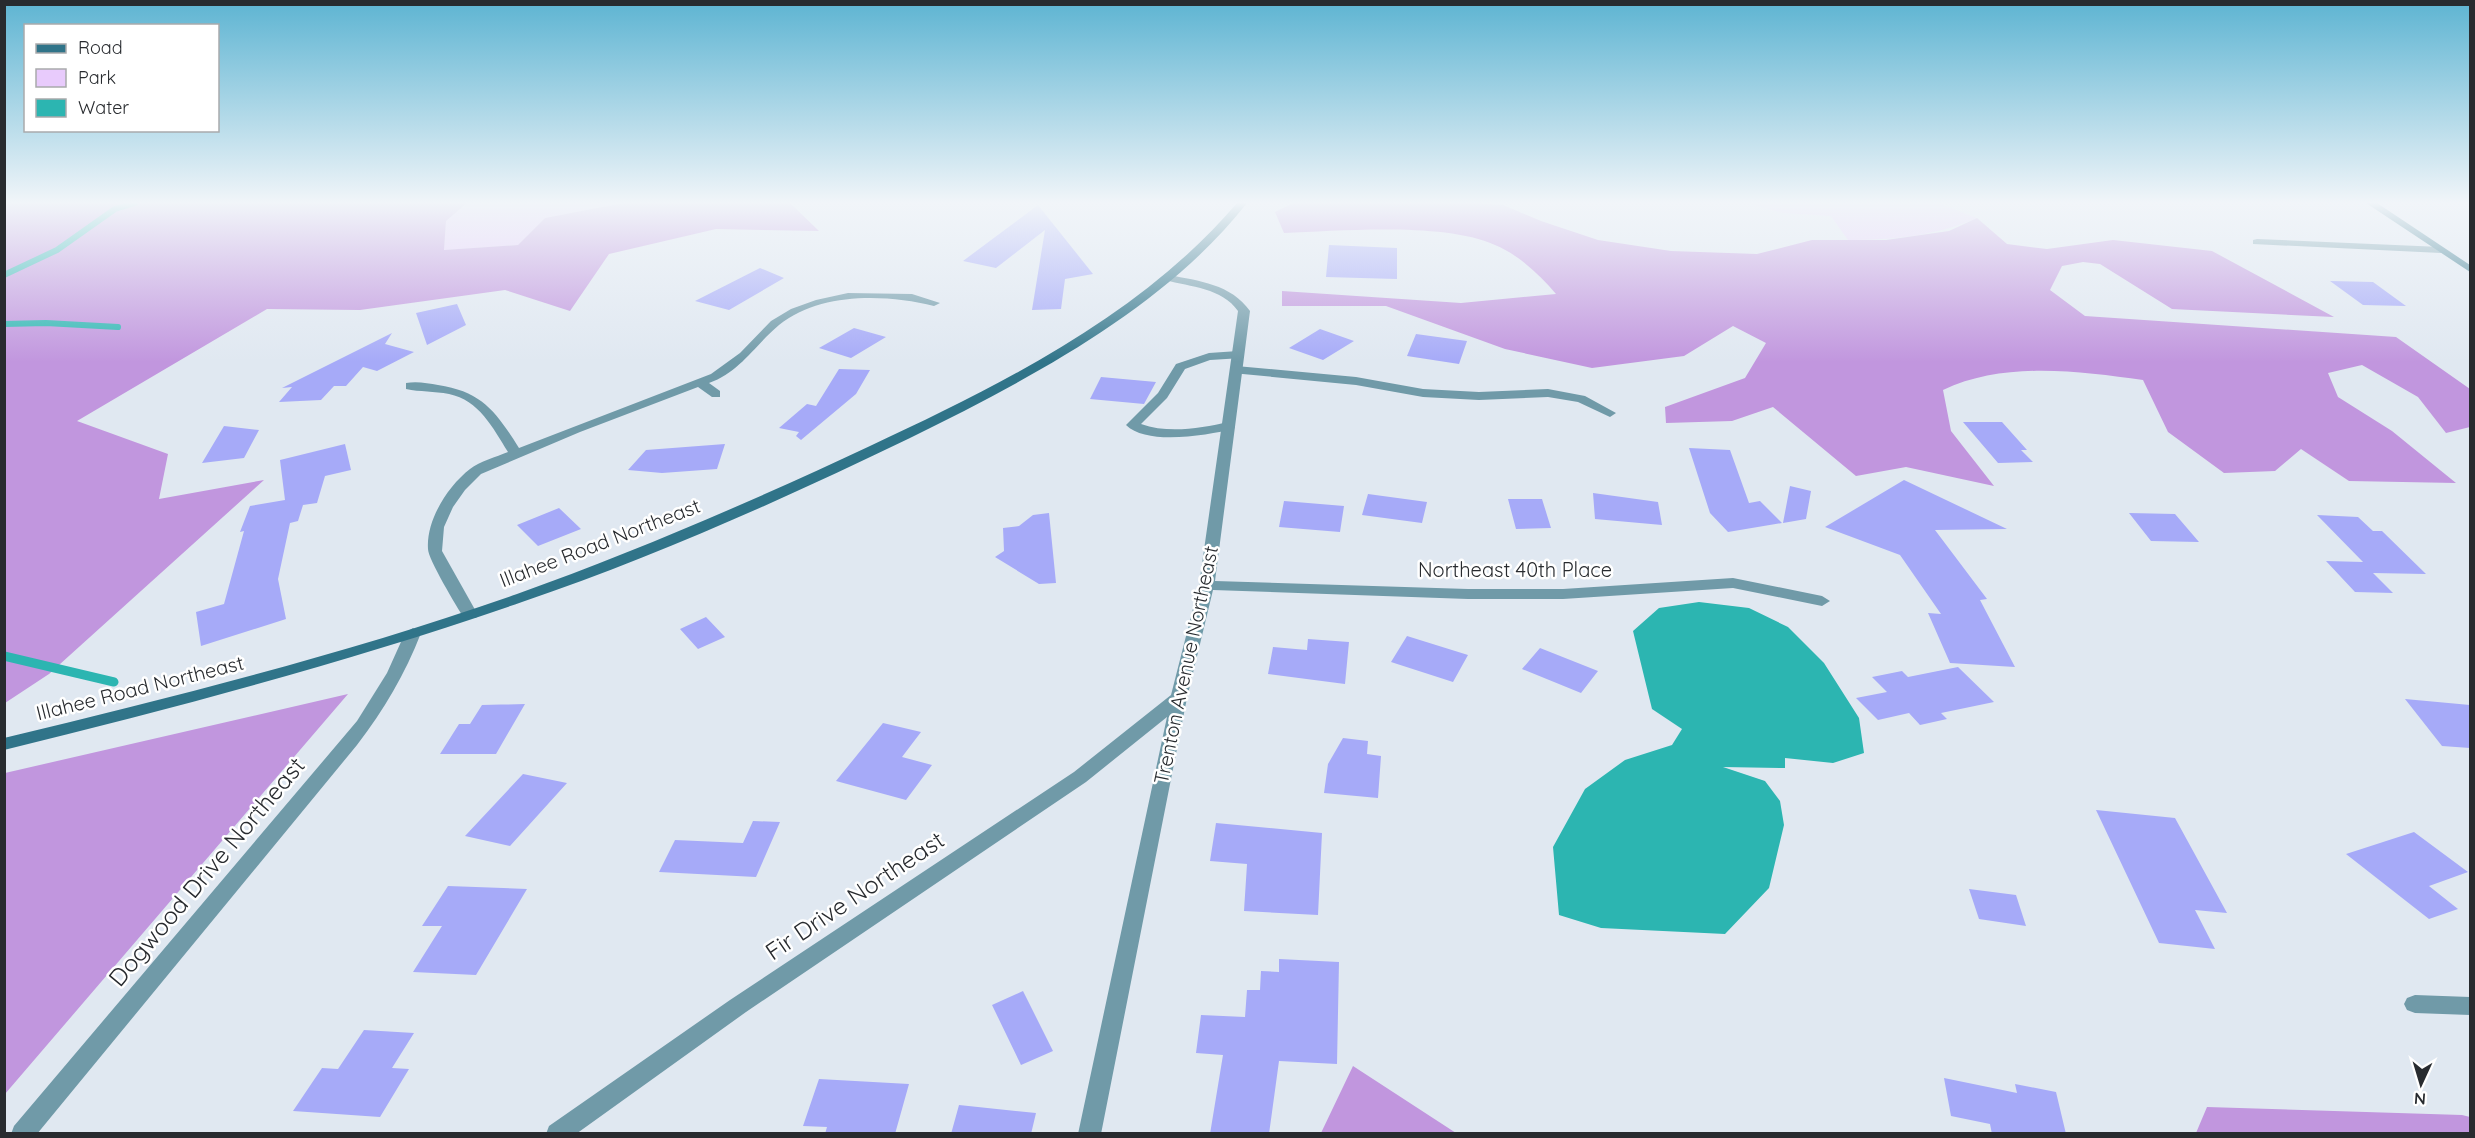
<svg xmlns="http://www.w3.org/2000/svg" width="2475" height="1138" viewBox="0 0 2475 1138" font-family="Quicksand,sans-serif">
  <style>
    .green { fill: #e8cbfc }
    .forest { fill: #c196de }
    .water { fill: #2cb5b1 }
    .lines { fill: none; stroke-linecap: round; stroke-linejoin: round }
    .stream-far1 { stroke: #2cb5b1; stroke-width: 6 }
    .stream { stroke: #2cb5b1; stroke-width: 9 }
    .building { fill: #a6aaf8 }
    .lane { fill: #709aa8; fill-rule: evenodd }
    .street { fill: #709aa8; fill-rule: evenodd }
    .secondary { fill: #307489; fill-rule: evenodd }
    .labels { text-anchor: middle; stroke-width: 5; stroke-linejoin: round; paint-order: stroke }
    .street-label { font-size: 20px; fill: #282b2f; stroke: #fff }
    .near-street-label { font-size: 24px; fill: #282b2f; stroke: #fff }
  </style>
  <rect width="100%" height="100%" fill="#e0e8f1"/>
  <!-- green -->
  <path class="green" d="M468 203H623L545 218 518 245 444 250 446 221Z
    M1747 203H1939L1977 218C1936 236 1893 240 1848 240L1831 216 1783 213Z"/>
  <!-- forest -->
  <path class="forest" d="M5 203H467L446 221 444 250 518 245 545 218 623 203H790L819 231 716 229 609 254 570 311 505 290 360 310 267 309 77 421 168 454 159 499 264 480 49 674 5 703Z
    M1293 203H1477L1503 205 1541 221 1598 240 1671 251 1757 254 1812 240H1886L1949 231 1977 218 2007 244 2047 249 2113 240 2212 251 2334 317 2172 309 2100 264 2083 262 2062 266 2050 290 2085 316 2396 337 2470 389V427L2446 433 2418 397 2362 365 2328 373 2338 397 2392 431 2456 483 2349 481 2301 449 2275 471 2224 473 2168 432 2143 380C2078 371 2004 361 1943 390L1951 431 1994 486 1906 467 1856 476 1773 407 1732 421 1666 423 1665 407 1745 378 1766 343 1733 326 1684 356 1592 368 1505 349 1386 306H1282V291L1461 303 1556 294C1540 275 1519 255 1495 245 1444 222 1341 231 1284 233L1275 212Z
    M348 694 5 1094V773Z
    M1353 1066 1456 1133H1321Z
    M2207 1107 2462 1115 2470 1117V1133H2196Z"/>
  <!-- water -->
  <path class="water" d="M1699 602 1749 608 1788 627 1824 663 1859 718 1864 753 1833 763 1785 758V768L1723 767 1765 781 1780 801 1784 825 1769 888 1725 934 1601 928 1559 915 1553 847 1585 789 1625 760 1672 745 1682 729 1652 709 1633 631 1659 608Z"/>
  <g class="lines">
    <!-- stream-far1 -->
    <path class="stream-far1" d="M4 275 57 250 115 209 135 203
      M4 324 46 323 118 327"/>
    <!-- stream -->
    <path class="stream" d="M4 656 114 682"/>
  </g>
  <!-- building -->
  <path class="building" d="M1038 205 1093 274 1065 279 1061 309 1032 310 1045 230 996 268 963 261Z
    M1329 245 1397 248V279L1326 277Z
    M760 268 784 278 729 310 695 301Z
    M2330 281 2373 282 2406 306 2363 305Z
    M457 304 466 325 427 345 416 313Z
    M854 328 886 337 851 358 819 348Z
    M1320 329 1354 341 1323 360 1289 348Z
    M392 333 385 344 414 352 377 371 363 367 346 386H334L321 400 279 402 292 387 282 388Z
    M1416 334 1467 341 1459 364 1407 356Z
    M839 369 870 370 856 394 801 440 796 436 799 432 779 428 807 404 816 406Z
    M1101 377 1156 382 1144 404 1090 399Z
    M1963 422H2002L2027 450H2021L2033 462 1998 463Z
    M224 426 259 430 244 458 202 463Z
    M345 444 351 470 325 476 317 503 303 505 298 521 290 523 278 579 286 619 201 646 196 612 224 604 244 531 240 532 250 506 285 500 280 460Z
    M725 444 717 469 662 473 628 470 646 450Z
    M1689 448 1730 450 1749 503 1760 501 1782 523 1728 532 1710 513Z
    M1904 480 2007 529 1935 530 1987 599 1980 600 2015 667 1950 663 1928 613 1941 614 1900 555 1825 527Z
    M1790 486 1811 491 1806 519 1783 523Z
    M1593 493 1658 502 1662 525 1595 519Z
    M1368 494 1427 502 1422 523 1362 515Z
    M1508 499H1542L1551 528 1516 529Z
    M1284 501 1344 506 1340 532 1279 527Z
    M559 508 581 529 538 546 517 525Z
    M1049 513 1056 583 1039 584 995 557 1004 551 1003 528 1019 526 1033 515Z
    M2129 513 2175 514 2199 542 2151 541Z
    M2317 515 2358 517 2373 531H2382L2426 574 2373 573 2393 593 2355 592 2326 561 2363 562Z
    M706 617 725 637 698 649 680 629Z
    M1407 636 1468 655 1453 682 1391 662Z
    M1308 639 1349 642 1345 684 1268 674 1273 647 1307 650Z
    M1540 648 1598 671 1581 693 1522 669Z
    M1958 667 1994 702 1941 713 1947 719 1920 725 1909 713 1878 720 1856 698 1887 692 1872 677 1902 671 1908 677Z
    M2405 699 2470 705V748L2442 746Z
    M525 704 496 754H440L459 724H470L482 705Z
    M883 723 921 732 902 757 932 765 906 800 836 781Z
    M1343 738 1368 741 1367 754 1381 756 1378 798 1324 793 1328 764Z
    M523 774 567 783 510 846 465 836Z
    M2096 810 2175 818 2227 913 2195 910 2215 949 2159 943Z
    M753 821 780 822 756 877 659 872 675 840 743 843Z
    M1216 823 1322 833 1318 915 1244 911 1247 864 1210 861Z
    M2414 832 2468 872 2429 886 2458 909 2429 919 2346 854Z
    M448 886 527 889 476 975 413 972 442 926H422Z
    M1969 889 2016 895 2026 926 1979 919Z
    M1279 959 1339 962 1337 1064 1279 1061 1269 1134H1210L1223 1055 1196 1053 1201 1015 1245 1017 1247 990H1260L1261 971 1279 972Z
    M1023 991 1053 1051 1021 1065 992 1005Z
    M364 1030 414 1033 392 1068 409 1069 380 1117 293 1111 322 1068 338 1069Z
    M1944 1078 2017 1093 2015 1084 2056 1092 2066 1134H1992L1990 1124 1951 1116Z
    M819 1079 909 1084 895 1134H825L827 1127 803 1126Z
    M959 1105 1036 1113 1031 1134H951Z"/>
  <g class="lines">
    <!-- lane -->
    <path class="lane" d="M2257 239 2441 247 2446 250 2441 253 2253 244V240Z
      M1238 351 1244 355 1242 358 1210 360 1185 369 1167 398 1141 424C1169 434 1201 428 1229 422L1235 426 1234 429C1207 435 1147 446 1126 425L1158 393 1176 364 1209 353Z
      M1236 366 1356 377 1423 389 1479 392 1548 389 1585 396 1616 413 1610 417 1578 402 1548 397 1479 400 1423 397 1356 385 1232 373 1230 370Z"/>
    <!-- street -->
    <path class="street" d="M1169 275C1199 281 1231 284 1250 311L1215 581 1468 589H1563L1733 578 1822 596 1830 601 1822 606 1733 588 1563 599H1468L1213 590 1187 698 1101 1134H1078L1167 717 1086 782 746 1012 576 1134H546L549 1126 730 1000 1074 772 1171 695 1199 585 1238 311C1222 288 1191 287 1165 280L1164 278Z
      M848 293 912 294 940 303 934 306C886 294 820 292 779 325 755 345 740 372 709 383L720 391V397H712L698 387 580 432 481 474 465 490 453 507 444 527 442 551 478 615 476 618H464C457 607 428 559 428 549 426 520 448 486 470 469 480 461 496 457 508 452 493 428 479 400 449 394 434 391 420 392 406 389V383C416 381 428 383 438 385 483 392 496 412 519 448L711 374 740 353 771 321 791 309 816 300Z
      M413 628 421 633C405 674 384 710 357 745L37 1134H11L14 1126 357 721 387 673 405 633Z
      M2415 995 2470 997V1015L2415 1013 2407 1010 2404 1004 2407 998Z"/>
    <!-- secondary -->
    <path class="secondary" d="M1237 203H1247C1164 309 1029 379 910 438 784 499 654 557 522 602 352 661 179 707 4 750V738C177 696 350 653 517 594 637 551 755 500 870 446 1001 385 1143 314 1237 203Z
      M2366 203H2377L2470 265V272Z"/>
  </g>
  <!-- sky -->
  <linearGradient id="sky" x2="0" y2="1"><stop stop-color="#5db4d2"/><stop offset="0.56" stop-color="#f1f5f9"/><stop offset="1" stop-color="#f1f5f9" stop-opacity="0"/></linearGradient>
  <rect width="2475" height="362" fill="url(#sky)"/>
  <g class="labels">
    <!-- street labels -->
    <g class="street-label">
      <text transform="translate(600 543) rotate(-21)" y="7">Illahee Road Northeast</text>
      <text x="1515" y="577">Northeast 40th Place</text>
      <text transform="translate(1186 665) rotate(-78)" y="7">Trenton Avenue Northeast</text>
      <text transform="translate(140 688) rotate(-14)" y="7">Illahee Road Northeast</text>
    </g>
    <!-- near-street labels -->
    <g class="near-street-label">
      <text transform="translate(207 872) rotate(-50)" y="8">Dogwood Drive Northeast</text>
      <text transform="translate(855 896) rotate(-34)" y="8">Fir Drive Northeast</text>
    </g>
  </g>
  <!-- border -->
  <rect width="2475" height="1138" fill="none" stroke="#282b2f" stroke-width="12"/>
  <!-- legend -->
  <rect x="24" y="24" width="195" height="108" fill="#ffffff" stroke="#a9aaac" stroke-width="1.5"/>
  <rect x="36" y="44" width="30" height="9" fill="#307489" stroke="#a9aaac" stroke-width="1.5"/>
  <text x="78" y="54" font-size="18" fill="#282b2f">Road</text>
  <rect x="36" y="69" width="30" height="18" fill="#e8cbfc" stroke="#a9aaac" stroke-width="1.5"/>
  <text x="78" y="84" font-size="18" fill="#282b2f">Park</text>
  <rect x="36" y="99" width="30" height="18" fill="#2cb5b1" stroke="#a9aaac" stroke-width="1.5"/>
  <text x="78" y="114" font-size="18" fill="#282b2f">Water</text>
  <!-- north arrow -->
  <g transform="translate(2421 1084) rotate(184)" stroke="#ffffff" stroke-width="4.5" paint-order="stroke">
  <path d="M0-4.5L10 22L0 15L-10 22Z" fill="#282b2f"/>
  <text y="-9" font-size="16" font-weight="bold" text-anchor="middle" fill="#282b2f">N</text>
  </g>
</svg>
